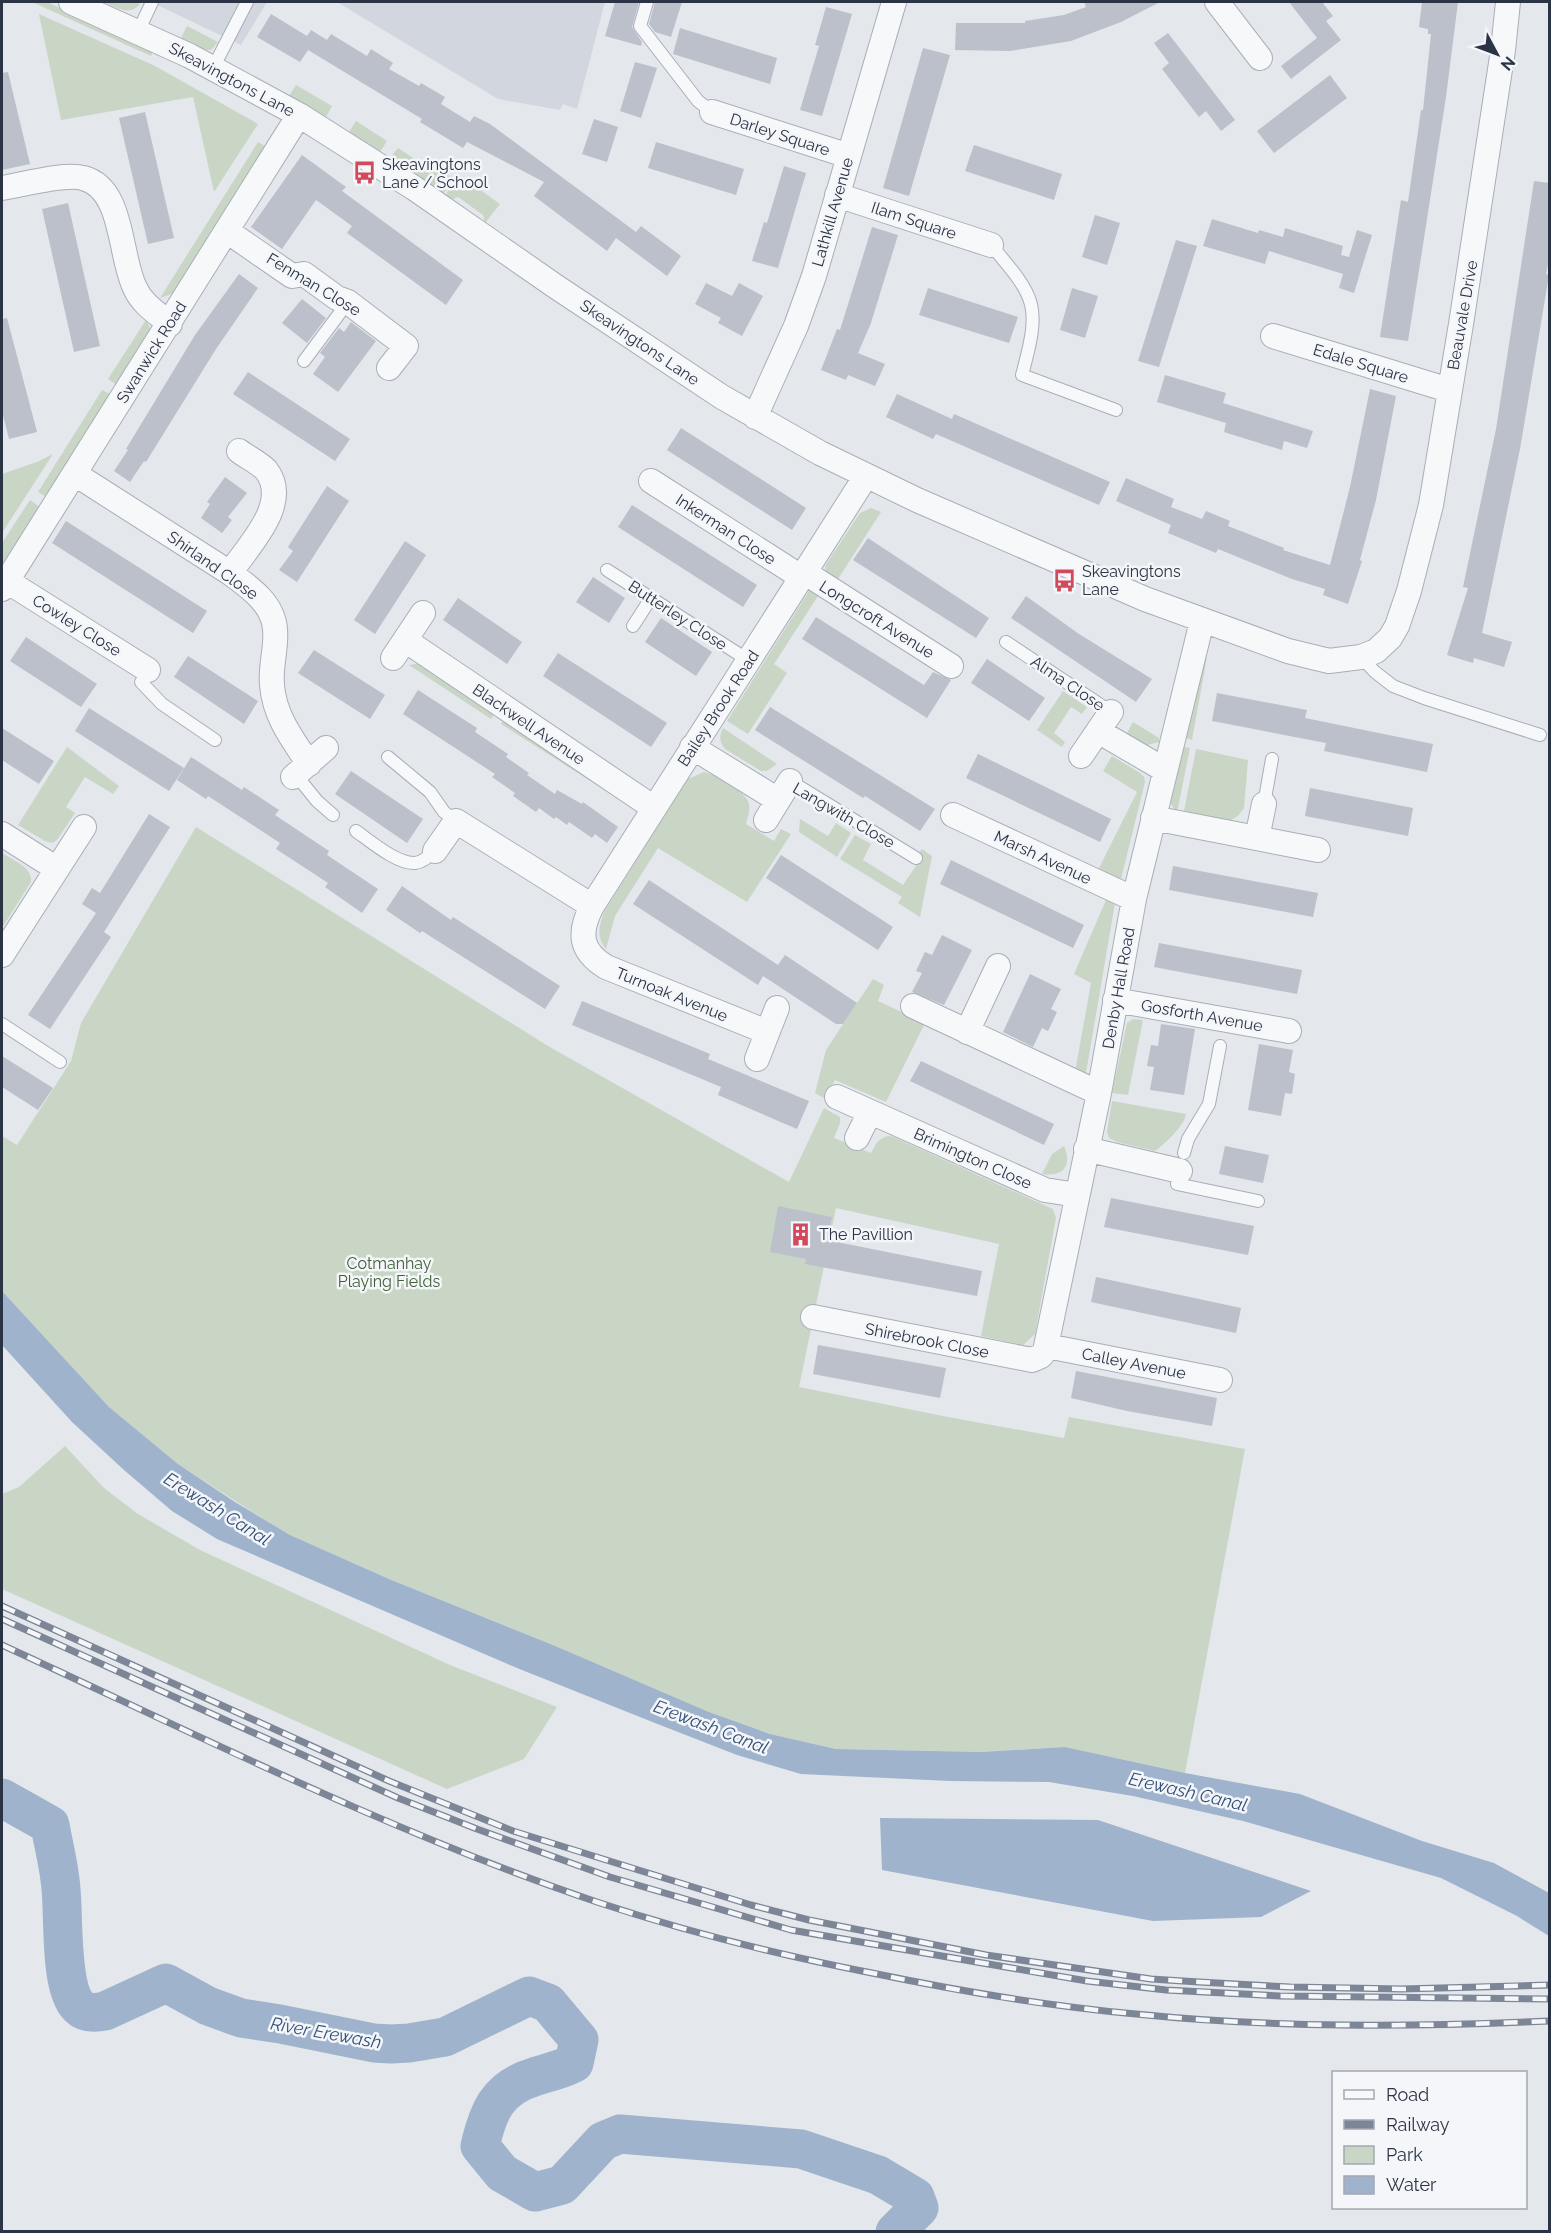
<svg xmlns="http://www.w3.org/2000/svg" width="1551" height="2233" viewBox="0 0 1551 2233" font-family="Raleway,sans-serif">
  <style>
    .built { fill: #d2d6de }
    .green { fill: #c9d6c5 }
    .water { fill: #9fb4cc }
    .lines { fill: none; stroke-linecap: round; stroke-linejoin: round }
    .river { stroke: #9fb4cc; stroke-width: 39 }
    .building { fill: #bbc0ca }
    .lane-casing { stroke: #a9aeb7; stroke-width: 14 }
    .street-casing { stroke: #a9aeb7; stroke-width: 26 }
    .lane { stroke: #f7f8fa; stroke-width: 12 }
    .street { stroke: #f7f8fa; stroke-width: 24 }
    .rail-casing { stroke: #7d8696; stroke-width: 7 }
    .rail { stroke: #f4f6f9; stroke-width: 4.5; stroke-dasharray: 14; stroke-linecap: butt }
    .labels { text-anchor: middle; stroke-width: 5; stroke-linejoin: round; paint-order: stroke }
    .street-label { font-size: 16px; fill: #2b3445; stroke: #f4f6f9 }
    .poi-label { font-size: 16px; fill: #2b3445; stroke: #f4f6f9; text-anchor: start }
    .park-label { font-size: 16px; fill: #3f6138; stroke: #f4f6f9 }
    .water-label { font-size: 18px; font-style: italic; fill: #34527a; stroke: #f4f6f9 }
  </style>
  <rect width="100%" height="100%" fill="#e4e7ec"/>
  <!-- built -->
  <path class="built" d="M151 2H267L241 45Z
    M337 2H605L577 109 563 104 560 110 498 99Z"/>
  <!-- green -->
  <path class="green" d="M32 2H47L153 50 151 56Z
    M104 2H134L140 4C129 17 116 7 104 2Z
    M39 14 155 66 258 124 214 192 193 97 61 120Z
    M187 26 218 42 211 50H206L181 38Z
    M296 85 332 106 326 117 289 96Z
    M356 121 387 141 380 152 349 132Z
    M258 142 268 148 177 292 160 298Z
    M398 148 433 171 454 177 443 195 390 158Z
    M457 176 462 177 500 204 485 223 483 215 458 197 451 200 445 196Z
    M146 320 150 328V333L117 385 108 379Z
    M102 390 112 395 48 498 38 492Z
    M53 454 2 533V474L37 462Z
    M30 500 41 508 7 560 2 563V543Z
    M871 508 881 512 838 579 826 571 825 566 860 513Z
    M809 591 818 596 774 664 787 673 748 734 727 721Z
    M1207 657 1192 740 1183 737 1201 662Z
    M423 663 496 711 491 719 409 665Z
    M1063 691 1087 707 1082 714 1071 707 1054 733 1065 742 1062 747 1037 730Z
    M505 718 622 796 617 798 501 724Z
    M1133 722 1159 738V742L1144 746 1126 735Z
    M723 728 777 764 767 771H761L725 749C719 742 719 736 723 728Z
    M1181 746 1190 748 1177 813 1168 800Z
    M67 747 119 786 113 794 85 777 66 807 75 813 57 840 52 843 45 841 18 825Z
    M1196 749 1248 760 1244 808 1238 816 1231 820 1222 819 1184 811Z
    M1112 756 1140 773 1144 777 1145 782 1121 879 1098 870 1137 792 1103 771Z
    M704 772C714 774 744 791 748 801 751 808 748 817 746 824L774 841 781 829 791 834 747 902 658 848 615 916 606 949C596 936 599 927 604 912L688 779Z
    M800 819 828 836 836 823 851 833 837 857 799 832Z
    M196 827 548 1046 789 1182 824 1108 840 1117V1123L834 1138 871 1153C876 1144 879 1136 891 1136L1053 1209 1056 1218 1035 1334 1023 1345 981 1336 999 1244 836 1208 799 1387 948 1417 1064 1438 1069 1417 1245 1449 1185 1773 1065 1747 981 1752 836 1749 770 1734 709 1712 553 1645 389 1579 290 1535 262 1518 178 1464 109 1407 2 1291V1136L17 1145 71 1061 81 1023Z
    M855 835 871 844 863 860 903 885 922 857 918 854 922 849 932 856 920 917 898 903 902 897 840 859Z
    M2 853C12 860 33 867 31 882L2 928Z
    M1106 900 1115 903 1086 1073 1082 1077 1075 1072 1091 983 1074 974Z
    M873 979 884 985 878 1001 925 1023 886 1102 835 1080 824 1098 815 1093 826 1050Z
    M1133 1019 1143 1020 1128 1095 1112 1093 1127 1023Z
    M1112 1101 1186 1114C1185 1125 1164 1145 1155 1151L1117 1142 1109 1138 1107 1131Z
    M1064 1146C1073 1167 1062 1177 1042 1174L1052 1154Z
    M65 1446 104 1488 138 1514 200 1550 450 1665 557 1707 524 1759 447 1789 2 1589V1494L19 1487Z"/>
  <!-- water -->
  <path class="water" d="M2 1291 109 1407 178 1464 235 1502 290 1535 389 1579 553 1645 709 1712 770 1734 836 1749 981 1752 1065 1747 1185 1773 1300 1794 1422 1841 1494 1863 1549 1893V1936L1517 1916 1441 1878 1243 1821 1133 1796 1049 1782 950 1781 801 1774 737 1755 655 1723 517 1668 217 1539 172 1511 124 1470 72 1422 2 1345Z
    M880 1818 1098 1820 1311 1891 1261 1917 1153 1921 882 1870Z"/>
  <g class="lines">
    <!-- river -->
    <path class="river" d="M2 1798 50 1825C53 1843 58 1861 60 1880 65 1910 58 1987 79 2007 86 2014 96 2013 105 2011L166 1983 208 2006 241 2018 280 2024 374 2043 391 2044 409 2043 445 2037 529 1996 548 2003 579 2040 574 2063C561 2070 548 2072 534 2077 497 2088 488 2112 480 2146L502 2173 535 2192 562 2185 603 2141 620 2134 801 2149 878 2175 915 2197 919 2208 895 2232"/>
  </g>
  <!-- building -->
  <path class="building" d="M615 2H639L632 27 642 42 641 46 605 36Z
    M655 2H682L671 37 655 32 649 24Z
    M1084 2H1160L1121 22 1071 41 1010 51 955 50 956 23H1025V21L1064 15 1086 7Z
    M1289 2H1322L1333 16 1326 21 1341 40 1291 79 1281 66 1317 38Z
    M1422 2H1458L1446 97 1408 341 1380 337 1401 200 1408 202 1421 110H1423L1431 34H1428V29L1419 27Z
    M826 7 852 14 822 116 800 110 819 46 815 45Z
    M271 14 307 36 311 30 327 40 331 34 367 56 371 49 393 63 389 69 419 86 421 83 445 97 441 104 470 122 474 116 490 124 636 232 641 226 681 256 667 276 616 238 607 251 534 196 544 182 467 142 463 148 420 122 422 119 308 50 300 62 257 37Z
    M680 28 777 58 770 84 673 54Z
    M1168 33 1235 120 1221 131 1206 111 1199 117 1162 69 1169 63 1154 43Z
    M923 48 950 55 909 196 883 188Z
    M635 62 657 68 641 118 620 111Z
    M8 72 30 164 2 170V73Z
    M1330 75 1347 98 1274 153 1257 131Z
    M145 112 174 238 148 244 119 118Z
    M594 119 618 127 607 162 582 154Z
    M656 142 744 169 736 195 648 168Z
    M974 145 1062 174 1054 200 965 171Z
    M302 155 346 187 342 191 463 280 446 305 347 233 352 226 316 200 282 249 251 227Z
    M784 166 806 173 778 268 752 261 764 222 767 223Z
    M1534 181 1550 183V254L1546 274 1549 275 1520 449 1482 633 1512 642 1504 667 1474 658 1473 663 1447 655 1468 588 1463 587 1496 429Z
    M68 203 100 346 74 352 42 209Z
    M1095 215 1120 223 1107 265 1082 257Z
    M1212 219 1258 233 1259 230 1283 237 1285 228 1343 246 1341 255 1349 257 1357 230 1372 235 1354 293 1339 288 1343 274 1269 251 1265 264 1203 246Z
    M872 227 898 235 871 323 858 353 885 364 875 386 848 375 846 380 821 370 837 329 840 330Z
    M1176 240 1197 246 1159 367 1138 361Z
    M239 274 258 288 216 349 146 462 144 461 130 482 114 471 128 450 126 449 195 335Z
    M706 283 732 296 739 283 763 296 742 336 718 323 721 318 695 304Z
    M928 288 1018 317 1009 343 919 315Z
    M1072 288 1098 296 1085 338 1060 330Z
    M302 299 326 318 307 343 282 323Z
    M7 318 37 432 9 439 2 411V319Z
    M351 322 376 341 338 392 313 374 325 357 320 353 339 328 344 332Z
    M248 372 350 439 335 461 233 394Z
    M1165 375 1226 393 1223 403 1313 431 1307 448 1284 441 1282 450 1224 432 1226 423 1157 402Z
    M1370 389 1396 396 1376 500 1360 560 1362 561 1348 604 1323 595 1325 589 1292 579 1218 549 1216 553 1168 533 1171 525 1116 501 1126 478 1174 499 1171 507 1202 519 1206 511 1230 521 1228 526 1284 548 1283 550 1330 565 1350 487Z
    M897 394 952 419 954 414 1110 482 1099 505 936 434 933 439 886 417Z
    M681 428 806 508 792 530 667 450Z
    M225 477 247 493 228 517 232 520 222 533 201 518 210 504 207 502Z
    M327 486 349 501 297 582 279 570 293 551 288 547Z
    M632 505 757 585 743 607 618 527Z
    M66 521 207 611 193 633 52 543Z
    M868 538 989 618 976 638 853 560Z
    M405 541 426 555 375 634 354 620Z
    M593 577 625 598 609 623 576 602Z
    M1026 596 1079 634 1152 679 1136 702 1011 618Z
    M458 598 522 642 507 664 443 620Z
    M816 617 924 685 933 672 951 680 927 718 802 639Z
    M661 618 712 652 696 676 645 642Z
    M26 637 97 684 81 707 10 661Z
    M314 650 385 695 370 719 298 673Z
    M558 653 667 723 651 747 543 676Z
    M188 656 258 701 244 724 174 677Z
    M987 659 1045 698 1029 721 971 683Z
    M418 690 477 728 475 732 508 754 506 757 529 773 527 775 555 794 557 790 582 804 583 802 618 827 607 843 595 834 592 838 569 822 567 825 556 817 554 819 539 808 536 812 513 796 515 793 492 777 495 774 403 714Z
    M1217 693 1307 710 1305 718 1433 744 1427 772 1324 751 1326 743 1212 721Z
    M770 707 935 809 920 831 865 796 863 798 755 730Z
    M89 708 184 768 169 791 75 731Z
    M2 728 54 761 39 784 2 760Z
    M978 754 1111 819 1100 842 966 778Z
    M191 757 242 790 244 787 279 810 275 815 329 851 327 855 378 889 362 913 325 887 328 883 276 849 280 843 208 796 206 799 177 780Z
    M351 771 423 819 407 843 335 794Z
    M1310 788 1413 808 1408 836 1305 816Z
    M149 814 170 827 104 932 111 937 50 1029 28 1015 96 913 82 904 92 888 100 893Z
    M781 855 893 927 878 950 766 878Z
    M951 860 1084 925 1073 948 940 884Z
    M1173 866 1318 893 1313 917 1169 890Z
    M649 880 778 965 785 955 857 1003 843 1024H836L763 976 758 985 633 904Z
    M402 886 451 920 453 917 560 986 545 1009 422 931 420 933 386 910Z
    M942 935 972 950 944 1005 912 992 922 973 916 971 925 952 932 955Z
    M1159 943 1302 970 1297 994 1154 967Z
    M1030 974 1061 989 1051 1009 1057 1012 1048 1031 1042 1028 1033 1047 1003 1032Z
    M582 1001 710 1054 708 1059 809 1101 797 1129 718 1095 721 1087 572 1025Z
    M1161 1024 1195 1029 1184 1095 1150 1090 1154 1067 1147 1066 1151 1045 1158 1046Z
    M1259 1044 1293 1050 1289 1072 1295 1074 1292 1094 1285 1093 1281 1116 1248 1110Z
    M2 1056 53 1088 38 1110 2 1087Z
    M921 1061 1054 1124 1044 1145 910 1081Z
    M1225 1146 1269 1155 1263 1183 1219 1174Z
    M1111 1198 1254 1226 1248 1255 1104 1227Z
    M778 1206 832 1217 827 1240 982 1271 977 1296 805 1264 806 1259 770 1252Z
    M1096 1277 1241 1308 1236 1333 1091 1302Z
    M818 1345 946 1368 940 1398 813 1374Z
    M1076 1371 1217 1398 1212 1426 1127 1411 1071 1398Z"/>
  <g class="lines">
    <defs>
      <path id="lane" d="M647 2 640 26 698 101 712 112
        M138 32 152 2
        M213 68 247 2
        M991 245C1037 299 1041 305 1022 375L1116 410
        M304 361 348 302
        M607 570 748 660
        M633 626 651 598
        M1006 642 1111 712
        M1361 657 1375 672 1393 686 1424 698 1540 735
        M141 682 162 704 215 740
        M388 757 430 792 444 812 456 821
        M296 775 317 801 333 815
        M790 781 916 858
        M1264 804 1272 759
        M356 831C370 841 397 864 415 863 423 862 429 856 435 851
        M2 1024 60 1062
        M1184 1153 1188 1139 1209 1104 1220 1046
        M1177 1184 1258 1201"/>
      <path id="street" d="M71 2 190 56 299 115 414 188 555 286 722 397 820 453 917 500 1145 599 1288 651 1329 661 1361 657 1376 651 1390 638 1397 626 1409 591 1431 505 1461 324 1503 50 1508 2
        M1217 2 1260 58
        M712 112 849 156
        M2 188C21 185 65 173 83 178 124 188 119 256 135 288 142 304 157 313 170 324
        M837 195 991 245
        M227 231 292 276 304 274 337 298 348 302 406 346 389 368
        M1273 336 1449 390
        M755 417 796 326 814 276 894 2
        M75 474 230 573C249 587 273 603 275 629 277 647 270 666 272 685 274 715 292 739 309 764
        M651 481 801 577
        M804 572 951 666
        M230 573C248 546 292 503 266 470 259 463 247 457 239 451
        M2 578 148 670
        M2 589 299 115
        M405 640 654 808
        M393 658 423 613
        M1098 731 1165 770
        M692 747 778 800
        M1081 756 1111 712
        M293 777 326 748
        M953 815 1134 899
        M1153 818 1318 850
        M766 820 790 781
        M2 834 57 869
        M1257 838 1264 804
        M435 851 456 821 592 906
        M2 955 84 827
        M1115 1000 1289 1031
        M913 1006 1099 1093
        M767 1032 606 967C580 951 578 933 592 906L866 476
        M967 1032 998 966
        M757 1059 777 1008
        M837 1097 1045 1190 1077 1195
        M857 1138 870 1112
        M1086 1149 1180 1171
        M813 1317 1032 1360 1041 1356 1045 1351 1099 1093 1134 899 1202 621
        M1047 1346 1220 1380"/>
    </defs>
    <!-- lane casing -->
    <use href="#lane" class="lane-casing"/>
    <!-- street casing -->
    <use href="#street" class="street-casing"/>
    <!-- lane -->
    <use href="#lane" class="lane"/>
    <!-- street -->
    <use href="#street" class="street"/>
    <defs>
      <path id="rail" d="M2 1606 389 1781 513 1831 751 1905 809 1920 986 1955 1151 1979 1199 1982 1290 1987 1402 1989 1550 1985
        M2 1619 398 1798 477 1829 610 1877 791 1930 1087 1981 1166 1990 1280 1996 1550 1999
        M2 1645C198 1735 392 1833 597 1902 687 1932 779 1955 872 1973 959 1991 1047 2006 1136 2014 1273 2028 1412 2027 1550 2021"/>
    </defs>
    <!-- rail casing -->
    <use href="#rail" class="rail-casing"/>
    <!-- rail -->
    <use href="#rail" class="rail"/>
  </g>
  <!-- icons -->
  <defs>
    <symbol id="bus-bare" viewBox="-9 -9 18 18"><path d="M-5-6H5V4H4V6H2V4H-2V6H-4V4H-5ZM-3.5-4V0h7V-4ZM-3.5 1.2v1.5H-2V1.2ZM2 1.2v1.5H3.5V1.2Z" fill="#d1495b" stroke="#f4f6f9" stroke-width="2.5" paint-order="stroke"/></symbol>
    <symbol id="building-bare" viewBox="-9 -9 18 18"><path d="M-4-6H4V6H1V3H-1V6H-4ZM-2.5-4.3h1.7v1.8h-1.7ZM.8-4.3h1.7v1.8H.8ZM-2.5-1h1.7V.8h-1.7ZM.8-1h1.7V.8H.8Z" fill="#d1495b" stroke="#f4f6f9" stroke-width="2.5" paint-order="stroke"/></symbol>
  </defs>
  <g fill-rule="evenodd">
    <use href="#bus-bare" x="348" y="156" width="33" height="33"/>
    <use href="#bus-bare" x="1048" y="564" width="33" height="33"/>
    <use href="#building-bare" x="784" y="1218" width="33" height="33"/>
  </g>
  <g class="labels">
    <!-- street labels -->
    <g class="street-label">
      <text transform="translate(232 79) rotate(28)" y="6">Skeavingtons Lane</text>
      <text transform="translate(780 134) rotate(18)" y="6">Darley Square</text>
      <text transform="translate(832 212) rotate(-74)" y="6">Lathkill Avenue</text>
      <text transform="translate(914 220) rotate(18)" y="6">Ilam Square</text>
      <text transform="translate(314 284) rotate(31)" y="6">Fenman Close</text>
      <text transform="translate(1462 315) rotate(-80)" y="6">Beauvale Drive</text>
      <text transform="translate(640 342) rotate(34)" y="6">Skeavingtons Lane</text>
      <text transform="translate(151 352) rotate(-58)" y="6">Swanwick Road</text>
      <text transform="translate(1361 363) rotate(17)" y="6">Edale Square</text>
      <text transform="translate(726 529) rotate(33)" y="6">Inkerman Close</text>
      <text transform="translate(213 565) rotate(35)" y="6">Shirland Close</text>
      <text transform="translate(678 615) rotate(33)" y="6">Butterley Close</text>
      <text transform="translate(877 619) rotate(32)" y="6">Longcroft Avenue</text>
      <text transform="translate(77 625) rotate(32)" y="6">Cowley Close</text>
      <text transform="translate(1068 683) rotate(34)" y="6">Alma Close</text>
      <text transform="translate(718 708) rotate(-57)" y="6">Bailey Brook Road</text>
      <text transform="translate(529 724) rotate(34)" y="6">Blackwell Avenue</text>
      <text transform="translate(844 815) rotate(30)" y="6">Langwith Close</text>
      <text transform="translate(1043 857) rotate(25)" y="6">Marsh Avenue</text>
      <text transform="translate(1118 988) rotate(-80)" y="6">Denby Hall Road</text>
      <text transform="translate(672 994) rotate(22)" y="6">Turnoak Avenue</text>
      <text transform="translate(1202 1015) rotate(10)" y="6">Gosforth Avenue</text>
      <text transform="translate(973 1158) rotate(24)" y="6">Brimington Close</text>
      <text transform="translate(927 1340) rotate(11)" y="6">Shirebrook Close</text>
      <text transform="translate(1134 1363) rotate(11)" y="6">Calley Avenue</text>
    </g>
    <!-- poi labels -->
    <g class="poi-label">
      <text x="382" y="170">Skeavingtons<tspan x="382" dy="18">Lane / School</tspan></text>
      <text x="1082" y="577">Skeavingtons<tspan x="1082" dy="18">Lane</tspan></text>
      <text x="819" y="1240">The Pavillion</text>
    </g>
    <!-- park labels -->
    <g class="park-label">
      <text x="389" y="1269">Cotmanhay<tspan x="389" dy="18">Playing Fields</tspan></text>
    </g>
    <!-- water labels -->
    <g class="water-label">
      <text transform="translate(217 1509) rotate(32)" y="6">Erewash Canal</text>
      <text transform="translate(711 1727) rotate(21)" y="6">Erewash Canal</text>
      <text transform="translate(1188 1792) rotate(13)" y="6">Erewash Canal</text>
      <text transform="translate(326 2033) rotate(10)" y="6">River Erewash</text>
    </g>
  </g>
  <!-- border -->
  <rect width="1551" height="2233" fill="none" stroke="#2b3445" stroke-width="6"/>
  <!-- legend -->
  <rect x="1332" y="2071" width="195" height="138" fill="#f4f6f9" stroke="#a4a8b1" stroke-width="1.5"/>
  <rect x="1344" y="2090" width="30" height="9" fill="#f7f8fa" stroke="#a4a8b1" stroke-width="1.5"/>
  <text x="1386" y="2101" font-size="18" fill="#2b3445">Road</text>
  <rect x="1344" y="2120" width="30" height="9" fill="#7d8696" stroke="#a4a8b1" stroke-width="1.5"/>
  <text x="1386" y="2131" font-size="18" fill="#2b3445">Railway</text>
  <rect x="1344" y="2146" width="30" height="18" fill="#c9d6c5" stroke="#a4a8b1" stroke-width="1.5"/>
  <text x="1386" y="2161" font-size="18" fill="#2b3445">Park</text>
  <rect x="1344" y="2176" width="30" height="18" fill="#9fb4cc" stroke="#a4a8b1" stroke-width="1.5"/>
  <text x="1386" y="2191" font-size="18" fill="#2b3445">Water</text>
  <!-- north arrow -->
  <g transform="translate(1497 54) rotate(131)" stroke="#f4f6f9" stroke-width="4.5" paint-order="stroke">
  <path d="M0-4.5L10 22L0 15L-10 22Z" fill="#2b3445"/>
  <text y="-9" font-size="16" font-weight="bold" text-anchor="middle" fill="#2b3445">N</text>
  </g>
</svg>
